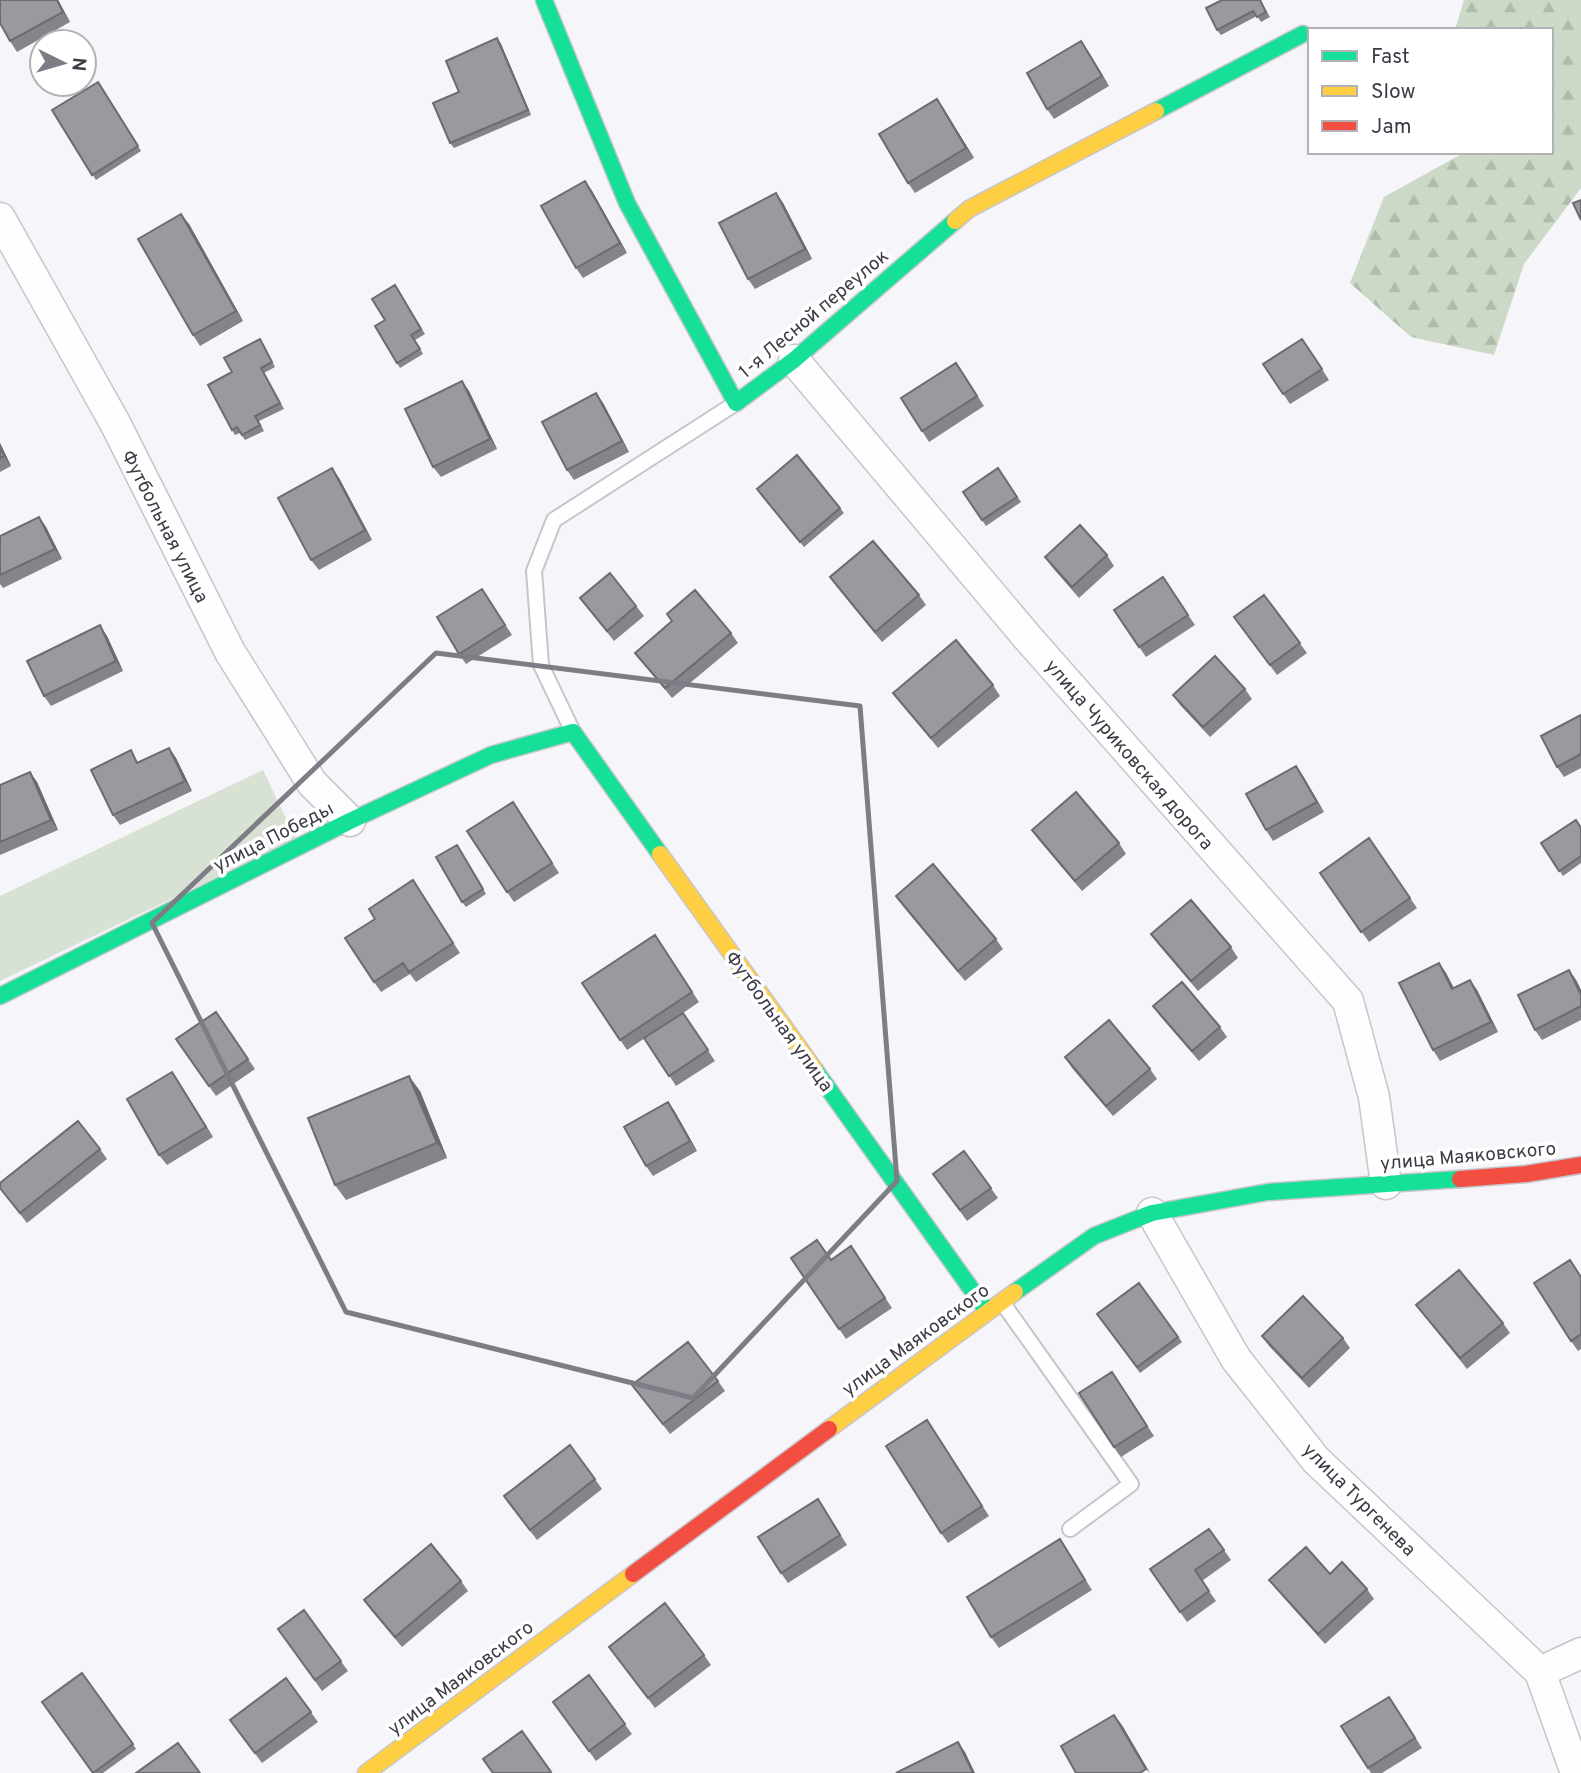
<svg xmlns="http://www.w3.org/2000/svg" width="1581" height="1773" viewBox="0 0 1581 1773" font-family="Overpass,sans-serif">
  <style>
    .green { fill: #d7e2d4 }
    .forest { fill: url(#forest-firs) }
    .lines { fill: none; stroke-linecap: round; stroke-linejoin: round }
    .lane-casing { stroke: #c7c5cc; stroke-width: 18 }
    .street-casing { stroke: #c7c5cc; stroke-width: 33 }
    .fast-casing { stroke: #c7c5cc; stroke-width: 19 }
    .slow-casing { stroke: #c7c5cc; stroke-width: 19 }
    .jam-casing { stroke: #c7c5cc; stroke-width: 19 }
    .lane { stroke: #fefefe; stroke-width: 14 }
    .street { stroke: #fefefe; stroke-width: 30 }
    .fast { stroke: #16e098; stroke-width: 16 }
    .slow { stroke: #ffcf43; stroke-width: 16 }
    .jam { stroke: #f24e42; stroke-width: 16 }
    .wall { fill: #85848a }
    .shaded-wall { fill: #6c6b70 }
    .building { fill: #9b99a0; stroke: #6c6b70; stroke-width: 2 }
    .marked { fill: none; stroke: #7e7c85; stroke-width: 5; stroke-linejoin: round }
    .labels { text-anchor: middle; stroke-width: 7; stroke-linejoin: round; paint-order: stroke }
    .street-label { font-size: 19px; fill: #3e3b46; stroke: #fff }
  </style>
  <defs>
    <pattern id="forest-firs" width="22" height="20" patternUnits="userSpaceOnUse" patternTransform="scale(1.75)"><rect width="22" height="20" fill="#cbd9c6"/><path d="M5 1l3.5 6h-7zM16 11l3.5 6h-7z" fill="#afbbab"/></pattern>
  </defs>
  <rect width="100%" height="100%" fill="#f6f5fa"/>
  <!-- green -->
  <path class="green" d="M263 770 296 839 0 981V896Z"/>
  <!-- forest -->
  <path class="forest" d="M1464 0H1581V188L1524 264 1494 355 1411 337 1350 283 1384 197 1465 152H1551V30H1455Z"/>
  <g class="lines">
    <defs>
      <path id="lane" d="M572 730 541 665 534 571 554 520 736 403
        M1002 1302 1131 1484 1070 1529"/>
      <path id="street" d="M0 218 115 423 230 652 312 783 350 821
        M794 360 1028 638 1348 1001 1374 1097 1386 1184
        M1152 1213 1236 1359 1316 1460 1540 1672 1576 1773
        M1540 1672 1581 1653"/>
      <path id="fast" d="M544 0 627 203 736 403 794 360 955 221
        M1156 111 1303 34
        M0 996 350 821 491 755 573 732 660 854
        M815 1070 987 1311
        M1015 1292 1094 1236 1152 1213 1268 1192 1460 1179"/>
      <path id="slow" d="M955 221 969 209 1156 111
        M660 854 815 1070
        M829 1429 1015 1292
        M366 1773 633 1574"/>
      <path id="jam" d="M1460 1179 1526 1174 1581 1165
        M633 1574 829 1429"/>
    </defs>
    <!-- lane casing -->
    <use href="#lane" class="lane-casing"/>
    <!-- street casing -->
    <use href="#street" class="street-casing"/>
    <!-- fast casing -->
    <use href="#fast" class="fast-casing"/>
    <!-- slow casing -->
    <use href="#slow" class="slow-casing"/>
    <!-- jam casing -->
    <use href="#jam" class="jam-casing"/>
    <!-- lane -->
    <use href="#lane" class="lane"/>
    <!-- street -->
    <use href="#street" class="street"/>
    <!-- fast -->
    <use href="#fast" class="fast"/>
    <!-- slow -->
    <use href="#slow" class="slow"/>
    <!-- jam -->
    <use href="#jam" class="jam"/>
  </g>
  <!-- wall -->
  <path class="wall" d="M0 0H58L70 22 17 52 10 41Z
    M1260 0 1270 17 1261 22 1257 16 1221 35 1217 30Z
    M497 38 501 44 531 115 454 148 450 143 459 92Z
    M1088 51 1109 86 1054 119 1047 109Z
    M98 82 141 151 96 180 52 110Z
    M937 99 974 158 915 193 908 183Z
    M585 181 592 191 627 253 583 278 576 268Z
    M776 193 783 203 812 259 755 289 748 279Z
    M189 224 243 321 200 346 193 335Z
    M395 285 425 334 415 340 423 354 400 368 397 363 385 320Z
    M260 339 275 367 264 373 284 409 259 421 264 431 245 440 240 433 235 435 232 430V372Z
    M1309 349 1329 380 1290 404 1263 364Z
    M963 373 984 406 929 442 922 431Z
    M462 381 469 391 497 449 441 477 433 467Z
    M596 393 603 403 629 452 574 480 567 470Z
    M0 443 11 466 0 472Z
    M998 468 1021 502 986 526 963 492Z
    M339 478 372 540 319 570 311 560Z
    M760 494 840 508 844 513 804 547Z
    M39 517 46 527 62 559 3 588 0 584V536Z
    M1107 555 1114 566 1079 598 1052 567 1045 557Z
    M830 577 919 595 926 605 882 642 837 587Z
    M1163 577 1195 625 1146 657 1114 610Z
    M482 589 512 635 466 664 459 654Z
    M1264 595 1307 653 1277 675 1234 617Z
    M580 598 636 606 644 616 614 641Z
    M672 622 731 633 738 643 672 698 635 653Z
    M107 636 123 671 51 706 44 696Z
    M993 685 1000 696 938 748 893 693Z
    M1245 689 1252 699 1210 737 1180 705 1173 695Z
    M1581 715V768L1564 777 1557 767Z
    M169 748 176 758 192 791 120 825 113 815 139 763Z
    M30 772 37 782 58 830 0 855V785Z
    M1303 776 1324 812 1273 841 1266 830Z
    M513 802 559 873 514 902 507 892Z
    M1581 828V863L1563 876 1541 843Z
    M1032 830 1119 843 1126 854 1082 891 1039 840Z
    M1369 838 1417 908 1369 942 1320 873Z
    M457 845 486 894 466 907 462 902Z
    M420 891 460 953 416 982 410 974 381 992 374 982Z
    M896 896 996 939 1003 949 965 981 903 906Z
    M1151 934 1231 947 1238 958 1198 991 1158 944Z
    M655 935 699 1002 683 1013 715 1061 676 1086 645 1038 627 1050 582 983Z
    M1439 963 1446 973 1454 988 1470 980 1477 990 1498 1032 1440 1061 1433 1050Z
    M1569 970 1576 980 1581 990V1020L1542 1040 1535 1030Z
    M1153 1006 1220 1027 1227 1037 1199 1061 1160 1016Z
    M216 1012 255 1069 216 1096 176 1039Z
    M1065 1057 1150 1069 1157 1079 1113 1116 1072 1068Z
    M172 1072 213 1137 167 1165 159 1155Z
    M420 1091 447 1158 346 1200 335 1185Z
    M668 1102 675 1112 697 1151 653 1176 646 1166Z
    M100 1149 107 1159 27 1223 0 1188Z
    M964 1151 998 1198 967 1221 933 1174Z
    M851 1246 892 1308 846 1339 791 1258 831 1260Z
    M1581 1276V1349L1578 1351 1571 1341Z
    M1139 1283 1182 1342 1140 1373 1097 1314Z
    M1416 1305 1503 1323 1510 1333 1467 1369Z
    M1262 1336 1343 1338 1350 1348 1309 1388 1269 1346Z
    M1112 1372 1154 1436 1121 1457 1114 1447Z
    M718 1381 725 1391 670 1434 632 1385Z
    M934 1430 989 1516 948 1543 941 1533Z
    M595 1479 602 1489 537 1540 511 1506Z
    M818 1499 847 1545 788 1583 781 1573Z
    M1209 1529 1231 1560 1202 1581 1216 1601 1187 1622 1150 1569Z
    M1067 1550 1092 1590 999 1648 991 1637Z
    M1330 1574 1367 1589 1374 1599 1325 1644 1277 1590 1269 1580Z
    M461 1581 468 1591 402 1647 371 1610 364 1600Z
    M304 1610 348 1671 322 1691 278 1629Z
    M609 1647 704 1655 711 1665 655 1708Z
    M589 1675 632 1734 596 1761 553 1702Z
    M286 1678 318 1722 262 1763 230 1720Z
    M1396 1707 1422 1748 1382 1773H1371L1341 1726Z
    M133 1744 136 1749 103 1773H93Z"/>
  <!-- shaded-wall -->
  <path class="shaded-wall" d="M57 0H58L70 22 63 12Z
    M497 38 501 44 531 115 528 110Z
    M1081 41 1088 51 1109 86 1102 76Z
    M937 99 944 109 974 158 966 148Z
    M585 181 592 191 627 253 620 243Z
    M776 193 783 203 812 259 805 249Z
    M181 214 189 224 243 321 236 311Z
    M462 381 469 391 497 449 490 439Z
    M596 393 603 403 629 452 622 441Z
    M0 443 11 466 4 456 0 447Z
    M332 468 339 478 372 540 365 530Z
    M39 517 46 527 62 559 55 549Z
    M100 625 107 636 123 671 116 661Z
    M169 748 176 758 192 791 185 781Z
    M1296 766 1303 776 1324 812 1317 802Z
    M30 772 37 782 58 830 51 820Z
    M1439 963 1446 973 1459 999 1452 989Z
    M1569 970 1576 980 1581 990V995Z
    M1470 980 1477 990 1498 1032 1491 1022Z
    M172 1072 179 1082 213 1137 206 1127Z
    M409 1076 420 1091 447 1158 437 1143Z
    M668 1102 675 1112 697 1151 690 1141Z
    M1114 1715 1122 1725 1150 1773 1146 1769Z
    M958 1742 965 1752 975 1773H973Z"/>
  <!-- building -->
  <path class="building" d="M0 0H57L63 12 10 41 0 23Z
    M1222 0H1260L1266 12 1257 17 1253 11 1217 30 1206 8Z
    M497 38 528 110 450 143 433 103 459 92 446 61Z
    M1081 41 1102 76 1047 109 1027 73Z
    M98 82 138 146 92 175 52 110Z
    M937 99 966 148 908 183 879 134Z
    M585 181 620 243 576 268 541 206Z
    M776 193 805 249 748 279 719 223Z
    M1581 200V220L1573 203Z
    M181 214 236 311 193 335 138 239Z
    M395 285 421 329 411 335 420 349 397 363 375 326 385 320 372 299Z
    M260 339 272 362 261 368 280 403 255 416 260 425 242 435 237 427 232 430 208 385 232 372 224 358Z
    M1302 339 1322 369 1283 394 1263 364Z
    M956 363 977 396 922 431 901 398Z
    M462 381 490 439 433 467 405 409Z
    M596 393 622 441 567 470 542 422Z
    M0 447 4 456 0 458Z
    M797 455 840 508 800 542 757 489Z
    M332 468 365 530 311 560 278 498Z
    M998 468 1017 497 982 520 963 492Z
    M39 517 55 549 0 575V536Z
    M1080 525 1107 555 1072 587 1045 557Z
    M873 541 919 595 875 632 830 577Z
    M610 573 636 606 607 631 580 598Z
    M1163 577 1188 615 1139 647 1114 610Z
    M482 589 505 625 459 654 437 617Z
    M695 590 731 633 665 688 635 653 672 621 667 614Z
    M1264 595 1300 643 1270 665 1234 617Z
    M100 625 116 661 44 696 27 661Z
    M956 640 993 685 931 738 893 693Z
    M1215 656 1245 689 1203 727 1173 695Z
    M1581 715V754L1557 767 1541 736Z
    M169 748 185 781 113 815 91 770 131 750 137 763Z
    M1296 766 1317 802 1266 830 1246 794Z
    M30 772 51 820 0 842V785Z
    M1076 792 1119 843 1075 881 1032 830Z
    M513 802 552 863 507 892 467 831Z
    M1576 820 1581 828V856L1559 871 1541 843Z
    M1369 838 1410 898 1361 932 1320 873Z
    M457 845 483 889 462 902 436 857Z
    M933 864 996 939 958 971 896 896Z
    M413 880 453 943 409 972 403 963 374 982 345 938 375 919 369 909Z
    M1191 900 1231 947 1191 981 1151 934Z
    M655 935 692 992 620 1040 582 983Z
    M1439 963 1452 989 1470 980 1491 1022 1433 1050 1399 983Z
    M1569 970 1581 995V1006L1535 1030 1518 995Z
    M1182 982 1220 1027 1192 1051 1153 1006Z
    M216 1012 248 1059 209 1086 176 1039Z
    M683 1013 708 1050 669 1076 644 1038Z
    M1109 1020 1150 1069 1106 1106 1065 1057Z
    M172 1072 206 1127 159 1155 127 1099Z
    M409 1076 437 1143 335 1185 308 1118Z
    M668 1102 690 1141 646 1166 624 1127Z
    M78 1121 100 1149 20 1213 0 1188V1183Z
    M964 1151 991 1188 960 1210 933 1174Z
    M817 1240 831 1260 851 1246 885 1298 839 1329 791 1258Z
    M1570 1260 1581 1277V1334L1571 1341 1534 1283Z
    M1459 1270 1503 1323 1460 1358 1416 1305Z
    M1139 1283 1178 1337 1137 1367 1097 1314Z
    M1303 1296 1343 1338 1302 1378 1262 1336Z
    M688 1342 718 1381 663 1424 632 1385Z
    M1112 1372 1147 1426 1114 1447 1079 1393Z
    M927 1420 982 1506 941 1533 886 1446Z
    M570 1445 595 1479 530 1530 504 1496Z
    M818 1499 840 1535 781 1573 758 1537Z
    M1209 1529 1224 1550 1195 1570 1209 1591 1180 1612 1150 1569Z
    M1060 1539 1085 1580 991 1637 967 1597Z
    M431 1544 461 1581 395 1637 364 1600Z
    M1306 1547 1330 1574 1342 1562 1367 1589 1318 1634 1269 1580Z
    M665 1603 704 1655 648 1698 609 1647Z
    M304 1610 341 1661 315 1680 278 1629Z
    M82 1673 133 1744 93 1773 42 1702Z
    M589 1675 625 1724 589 1751 553 1702Z
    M286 1678 311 1712 255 1753 230 1720Z
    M1389 1697 1415 1738 1368 1768 1341 1726Z
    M1114 1715 1146 1769 1140 1773H1076L1061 1746Z
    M522 1731 551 1772 550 1773H493L483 1759Z
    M958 1742 973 1773H896Z
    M178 1743 200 1773H136Z"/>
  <!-- marked area -->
  <path class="marked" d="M436 653 860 706 897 1181 693 1398 346 1312 152 923Z"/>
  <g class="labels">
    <!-- street labels -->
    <g class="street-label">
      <text transform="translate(813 313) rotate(-40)" y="7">1-я Лесной переулок</text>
      <text transform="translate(166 526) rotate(63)" y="7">Футбольная улица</text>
      <text transform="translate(1130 754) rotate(49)" y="7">улица Чуриковская дорога</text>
      <text transform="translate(273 836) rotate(-27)" y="7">улица Победы</text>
      <text transform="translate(780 1021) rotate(54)" y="7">Футбольная улица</text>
      <text transform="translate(1468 1155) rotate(-5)" y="7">улица Маяковского</text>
      <text transform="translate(915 1339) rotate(-36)" y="7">улица Маяковского</text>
      <text transform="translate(1360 1499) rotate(45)" y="7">улица Тургенева</text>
      <text transform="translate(460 1677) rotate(-37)" y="7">улица Маяковского</text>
    </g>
  </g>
  <!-- legend -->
  <rect x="1308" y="28" width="245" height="126" fill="#ffffff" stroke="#b2b1b5" stroke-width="2"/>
  <rect x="1322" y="51" width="35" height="10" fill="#16e098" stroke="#b2b1b5" stroke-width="2"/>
  <text x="1371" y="63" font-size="21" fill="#3e3b46">Fast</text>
  <rect x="1322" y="86" width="35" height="10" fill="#ffcf43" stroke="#b2b1b5" stroke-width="2"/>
  <text x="1371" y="98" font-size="21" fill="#3e3b46">Slow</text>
  <rect x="1322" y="121" width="35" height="10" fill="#f24e42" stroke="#b2b1b5" stroke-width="2"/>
  <text x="1371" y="133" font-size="21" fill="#3e3b46">Jam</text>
  <!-- north arrow -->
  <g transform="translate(63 63) rotate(95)"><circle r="33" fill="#ffffff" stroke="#b2b1b5" stroke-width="2"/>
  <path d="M0-5L12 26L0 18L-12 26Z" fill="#7e7c85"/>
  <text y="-10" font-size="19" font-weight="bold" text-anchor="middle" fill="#3e3b46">N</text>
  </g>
</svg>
